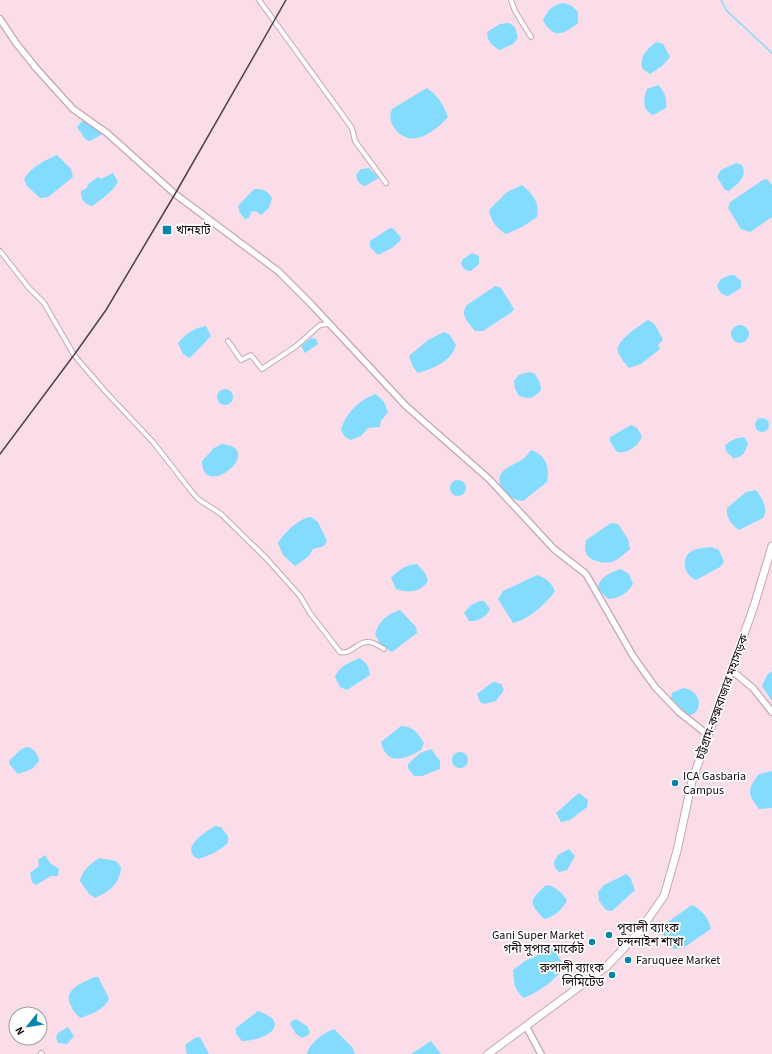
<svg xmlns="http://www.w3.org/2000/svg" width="772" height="1054" viewBox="0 0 772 1054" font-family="'Source Sans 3','Noto Sans Bengali',sans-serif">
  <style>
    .water { fill: #83dcfe }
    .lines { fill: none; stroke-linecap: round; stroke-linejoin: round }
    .stream { stroke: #83dcfe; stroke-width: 1.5 }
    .street-casing { stroke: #c8a5b3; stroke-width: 6 }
    .secondary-casing { stroke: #c8a5b3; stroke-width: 8 }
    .highway-casing { stroke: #c8a5b3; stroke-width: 9 }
    .street { stroke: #fff; stroke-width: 4 }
    .secondary { stroke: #fff; stroke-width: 5.5 }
    .highway { stroke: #fff; stroke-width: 7 }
    .rail { stroke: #514148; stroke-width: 1.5 }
    .poi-dot { fill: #0486a9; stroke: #fff; stroke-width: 1.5 }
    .labels { text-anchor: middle; stroke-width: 3.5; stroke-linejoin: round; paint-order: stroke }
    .poi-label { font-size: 12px; fill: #160a0f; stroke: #fff; text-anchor: start }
    .street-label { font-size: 12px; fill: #160a0f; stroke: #fff }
  </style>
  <rect width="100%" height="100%" fill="#fadde8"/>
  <!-- water -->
  <path class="water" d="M564 3 572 6 578 12V23C564 34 555 40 543 21 548 9 552 5 564 3Z
    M509 23 515 27 518 38 513 44 500 50C492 46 487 41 487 32L500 24Z
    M656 42 663 44 670 57 662 66 650 74 643 69C638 58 647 49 656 42Z
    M658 85C665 92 667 98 666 108L653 115C642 110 643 99 647 89Z
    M427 88C437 95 444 105 448 117 434 132 412 150 395 129 390 122 389 117 392 109Z
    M84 119 102 130 103 134 90 141 86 140 77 127Z
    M57 155 71 169 73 177 48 197 40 198 27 186 24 179C31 167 45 160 57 155Z
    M736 163 742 165C748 177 737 184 729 191L725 190 717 177 721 170Z
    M369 168 379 178 365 186C359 184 357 181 356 175L361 169Z
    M113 173 118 182C111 193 102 199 92 206 85 205 80 199 81 191L87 188 88 184 98 177 101 179Z
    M767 179 772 185V217L750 232 741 229 728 208 730 202 763 180Z
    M522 185C533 194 540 203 537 217L522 227 506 234C496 228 491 221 489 210L507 192Z
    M254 189C264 189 267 190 272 198L269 208 261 215 256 211 251 212 249 218 245 219 240 213 238 206Z
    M390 228 394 229 401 238 400 241 392 248 378 255 370 247V241Z
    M472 253 479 256V264L471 271C465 271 464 269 461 264L462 260Z
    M730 275H734L741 281V288L728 296C721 295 719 291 717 285L721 279Z
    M495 286 501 288 514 309 512 312 483 331H475C469 323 459 315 467 305Z
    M648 320C656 323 659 332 663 340L658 345 660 349 641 364 629 368C625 364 620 357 618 352 614 342 640 325 648 320Z
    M731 334a9 9 0 1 1 18 0a9 9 0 1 1-18 0Z
    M206 326 211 336C206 341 193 356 189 358L183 354 178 343C186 334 193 328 206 326Z
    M444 332 449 334 456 345C451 362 434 368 418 373L413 367 409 356 428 340Z
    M311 338 316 339 318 344 305 353 301 346Z
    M529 372 535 374 540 383 541 390C534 398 530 400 519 396L515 389 514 381 519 375Z
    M217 397a8 8 0 1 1 16 0a8 8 0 1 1-16 0Z
    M376 394 384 402 388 412 381 421 380 427 368 428 361 436 351 440 345 437 341 430C345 414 360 399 376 394Z
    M755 425a7 7 0 1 1 14 0a7 7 0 1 1-14 0Z
    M631 425 637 428 642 436C639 446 625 456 616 451L610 441V437Z
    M744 437 748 443C746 452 742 458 733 458L726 451 725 446C730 440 736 438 744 437Z
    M222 444C268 449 202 502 202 461L214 448Z
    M531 450C546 455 550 467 547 482L523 501C513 499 507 497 502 488 493 472 509 467 520 461 525 458 528 454 531 450Z
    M450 488a8 8 0 1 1 16 0a8 8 0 1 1-16 0Z
    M756 490C762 498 769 509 763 518L739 530C731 524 726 518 727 508L746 492Z
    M311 517 318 522 327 541 324 546 313 549 309 556 295 566 283 555 278 543C284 533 299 518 311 517Z
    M611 523 618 524 628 539 630 549C624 554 619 560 611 562 604 564 589 561 586 553 584 549 586 544 586 540Z
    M711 547 719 550 724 562 720 567 696 580C686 576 680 562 689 553 695 548 704 548 711 547Z
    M417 564 425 573 428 581C420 593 408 593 396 589L391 578C399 569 406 565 417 564Z
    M621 569 629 574 633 584C628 593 618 599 608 599L598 589C598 578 611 572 621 569Z
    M537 575C546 578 551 582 555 591 546 604 528 620 513 623L498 599 503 591Z
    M480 601H484L490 609C487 617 477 622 469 621L464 613 471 605Z
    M400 610 416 627 417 633 392 652 380 644 375 634C379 621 387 614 400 610Z
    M359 658C367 662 369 667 370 675L347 690 340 687 335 677C339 666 349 663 359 658Z
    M772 671V701L762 686 767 675Z
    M494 682 501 684 504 690 496 701 484 704 480 702 477 694 490 684Z
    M683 688C711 692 697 729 678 709 675 705 672 703 671 698L672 693Z
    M401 726C413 726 418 733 424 743L421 750C405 759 387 767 381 742Z
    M26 747C33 747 39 755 39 761L32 769 18 774 10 765 9 761 19 751Z
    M431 749 440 761V769L422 776H414L408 768V764L420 753Z
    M452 760a8 8 0 1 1 16 0a8 8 0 1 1-16 0Z
    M772 771V808L759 809C747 794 747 789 759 774Z
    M579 793 588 800 587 807 570 820 561 822 556 813C560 810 577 794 579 793Z
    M215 826 221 827 228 836V843C219 851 209 856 198 859 179 848 204 833 215 826Z
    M569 849 575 856 567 870 559 872 555 868 554 862 558 855Z
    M45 855 50 863 59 869 58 876H51L36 885 32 882 30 873 39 866 38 860Z
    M99 858 116 861 121 867C120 883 110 892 95 898L89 894 80 881C81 872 91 863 99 858Z
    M626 874 630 877 635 890 612 911 606 910 599 901 598 892 604 885Z
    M546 885C554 885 564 894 567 901 561 910 555 917 544 919 527 901 530 901 546 885Z
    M692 905C701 909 709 918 711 929L683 948 674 949C668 944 661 934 662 926Z
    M553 948 565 967C554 981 540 991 524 998 514 990 514 983 513 970L525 961Z
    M94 977H98L109 998C106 1009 91 1014 81 1018 76 1015 73 1011 71 1006 62 990 82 983 94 977Z
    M258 1011C294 1023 265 1041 242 1041L236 1034V1028Z
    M296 1019 307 1026 310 1032 308 1035 302 1038 296 1034 290 1024 292 1021Z
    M68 1027 74 1036 67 1044 58 1043 56 1037 58 1033Z
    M334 1029 353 1048 355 1054H307C309 1043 325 1032 334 1029Z
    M200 1037 209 1054H187L185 1045 195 1038Z
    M431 1041 441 1054H411Z"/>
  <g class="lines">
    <!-- stream -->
    <path class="stream" d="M721 0 727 11 772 53"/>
    <defs>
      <path id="street" d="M259 0 352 128 355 141 386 183
        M511 0 515 11 531 37
        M0 251 29 288 44 303 74 355 104 390 153 442 192 492 198 499 221 514 266 558 300 596 310 613 340 652C351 655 358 641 368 642 374 642 379 646 384 649
        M228 341 241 360 251 355 262 369 295 347 320 325 329 324
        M41 1053 42 1054"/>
      <path id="secondary" d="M0 19 16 43 36 68 73 109 107 133 175 194 278 271 311 304 406 406 489 479 554 549 586 574 633 656 655 687 679 712 708 735
        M731 670 753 688 772 712
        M526 1026 541 1054"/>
      <path id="highway" d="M488 1054 606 967 639 932 664 896 677 851 692 781 754 606 772 546"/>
    </defs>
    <!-- street casing -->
    <use href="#street" class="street-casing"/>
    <!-- secondary casing -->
    <use href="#secondary" class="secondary-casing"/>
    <!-- highway casing -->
    <use href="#highway" class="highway-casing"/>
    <!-- street -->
    <use href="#street" class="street"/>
    <!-- secondary -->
    <use href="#secondary" class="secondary"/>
    <!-- highway -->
    <use href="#highway" class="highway"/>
    <!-- rail -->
    <path class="rail" d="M0 454 74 355 106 310 175 194 286 0"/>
  </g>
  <!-- markers -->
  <g class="poi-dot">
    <rect x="162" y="225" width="10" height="10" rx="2"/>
    <circle cx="675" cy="783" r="4"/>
    <circle cx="609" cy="935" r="4"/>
    <circle cx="592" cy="942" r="4"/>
    <circle cx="628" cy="960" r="4"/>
    <circle cx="612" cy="975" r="4"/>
  </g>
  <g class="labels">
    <!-- poi labels -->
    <g class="poi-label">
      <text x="176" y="234">খানহাট</text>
      <text x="683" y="780">ICA Gasbaria<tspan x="683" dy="14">Campus</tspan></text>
      <text x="617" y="932">পূবালী ব্যাংক<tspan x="617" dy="14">চন্দনাইশ শাখা</tspan></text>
      <text x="584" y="939" text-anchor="end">Gani Super Market<tspan x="584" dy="14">গনী সুপার মার্কেট</tspan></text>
      <text x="636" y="964">Faruquee Market</text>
      <text x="604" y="972" text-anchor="end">রুপালী ব্যাংক<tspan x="604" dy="14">লিমিটেড</tspan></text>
    </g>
    <!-- street labels -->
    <g class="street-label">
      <text transform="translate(722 697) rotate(-70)" y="4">চট্টগ্রাম-কক্সবাজার মহাসড়ক</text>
    </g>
  </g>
  <!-- north arrow -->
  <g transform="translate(28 1026) rotate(240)"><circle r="19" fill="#ffffff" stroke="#a29d9f"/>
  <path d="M0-3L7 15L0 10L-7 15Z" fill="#0486a9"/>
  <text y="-6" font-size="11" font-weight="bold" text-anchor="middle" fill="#160a0f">N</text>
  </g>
</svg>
